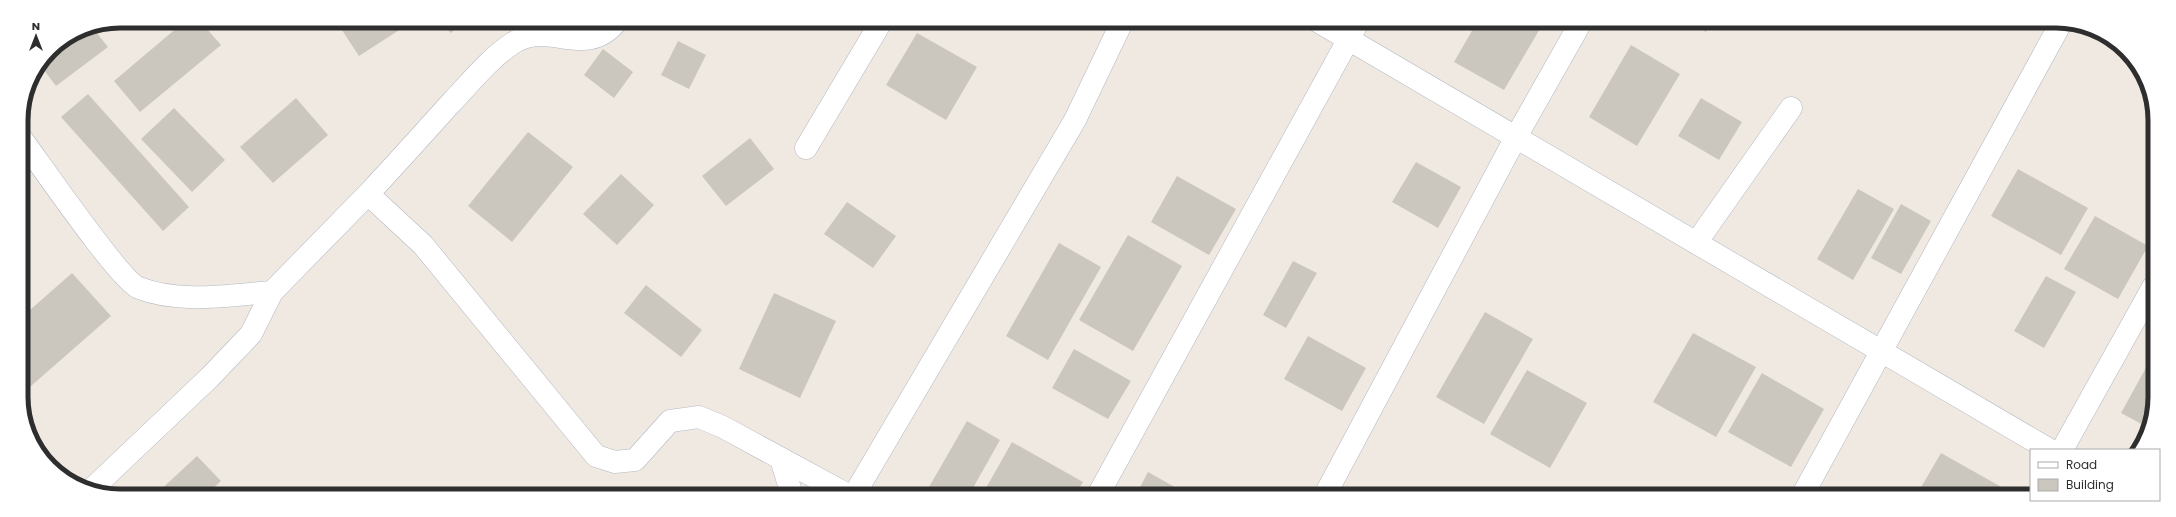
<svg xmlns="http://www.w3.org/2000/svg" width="2176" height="517" viewBox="0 0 2176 517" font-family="Poppins,sans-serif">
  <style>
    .building { fill: #cbc7bf }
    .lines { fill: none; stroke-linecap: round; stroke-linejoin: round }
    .minor-casing { stroke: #b4b7c1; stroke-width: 23 }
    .minor { stroke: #fff; stroke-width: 22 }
    .rim { fill: none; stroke: #2e2e2e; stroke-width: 5 }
  </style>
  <rect width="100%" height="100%" fill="#efe9e1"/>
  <!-- building -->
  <path class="building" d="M185 21H200L221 45 140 112 114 81Z
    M336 21H405L407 25 359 56Z
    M439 21H463L451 33Z
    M1477 22H1544L1504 90 1454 62Z
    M1690 22 1712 23 1706 32Z
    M92 27 108 47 56 86 40 65 50 50 82 28Z
    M917 33 977 67 946 120 886 85Z
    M678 41 706 55 689 89 661 75Z
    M1631 45 1680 74 1637 146 1589 117Z
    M603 49 633 72 614 98 584 75Z
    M88 94 189 207 163 231 61 117Z
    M296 98 328 135 273 183 240 147Z
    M1701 98 1742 122 1719 160 1678 136Z
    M174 108 225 160 192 192 141 139Z
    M528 132 573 167 512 242 468 206Z
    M750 138 774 169 726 206 702 176Z
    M1416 162 1461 187 1438 228 1392 202Z
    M2018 169 2088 208 2061 255 1991 216Z
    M621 174 654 205 617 245 583 214Z
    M1177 176 1236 209 1209 255 1151 222Z
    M1858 189 1894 209 1853 280 1817 259Z
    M847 202 896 236 873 268 824 234Z
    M1901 204 1931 221 1901 274 1871 258Z
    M2095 216 2148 246 2118 299 2064 269Z
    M1128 235 1182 266 1133 351 1079 320Z
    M1059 243 1101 267 1048 360 1006 336Z
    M1293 261 1317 273 1286 328 1263 315Z
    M72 273 111 316 23 393 22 317Z
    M2046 276 2076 292 2044 348 2014 331Z
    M646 285 702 330 681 357 624 313Z
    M774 293 836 321 800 398 739 369Z
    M1485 312 1533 339 1484 424 1436 397Z
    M1693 333 1756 367 1716 437 1653 402Z
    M1308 336 1366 368 1342 411 1284 379Z
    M1074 349 1131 381 1108 419 1052 388Z
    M2153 355V416L2149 428 2121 413Z
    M1527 370 1587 403 1550 468 1490 434Z
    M1762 373 1824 409 1791 467 1728 432Z
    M967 421 1000 440 969 495H943L929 487Z
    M1012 442 1083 482 1075 495H982Z
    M1941 453 2014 494 2013 496H1916Z
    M197 456 221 481 207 494H156Z
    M1148 472 1189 495H1136Z"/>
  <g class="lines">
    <defs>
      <path id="minor" d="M1319 22 2050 450
        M21 138C39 162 120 281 139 288 181 304 229 295 272 292
        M806 148 881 22
        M368 194C396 164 423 134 450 104 470 83 489 59 513 43 549 19 585 61 617 21
        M1696 243 1791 108
        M2062 450 2153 287
        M781 459 792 495
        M92 489 210 377 251 334 272 292 368 194 423 245 596 456 615 462 635 460 670 421 699 417 723 427 848 495
        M854 495 1075 120 1122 22
        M1098 495 1358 22
        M1325 495 1516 137 1581 22
        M1802 496 2061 23"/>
    </defs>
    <!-- minor casing -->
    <use href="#minor" class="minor-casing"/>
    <!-- minor -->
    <use href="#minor" class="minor"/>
  </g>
  <!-- crop -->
  <path d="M0 0H2176V517H0ZM120 28H2056A92 92 0 0 1 2148 120V397A92 92 0 0 1 2056 489H120A92 92 0 0 1 28 397V120A92 92 0 0 1 120 28Z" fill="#fff" fill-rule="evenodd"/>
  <path class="rim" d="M120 28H2056A92 92 0 0 1 2148 120V397A92 92 0 0 1 2056 489H120A92 92 0 0 1 28 397V120A92 92 0 0 1 120 28Z"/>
  <!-- legend -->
  <rect x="2030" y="449" width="130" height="52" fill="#ffffff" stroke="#ababab"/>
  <rect x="2038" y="462" width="20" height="6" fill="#ffffff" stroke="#ababab"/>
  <text x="2066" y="469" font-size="12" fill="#2e2e2e">Road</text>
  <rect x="2038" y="479" width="20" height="12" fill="#cbc7bf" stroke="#ababab"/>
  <text x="2066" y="489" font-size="12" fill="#2e2e2e">Building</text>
  <!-- north arrow -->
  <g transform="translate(36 36)" stroke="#ffffff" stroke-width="3" paint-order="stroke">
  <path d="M0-3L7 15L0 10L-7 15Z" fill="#2e2e2e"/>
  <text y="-6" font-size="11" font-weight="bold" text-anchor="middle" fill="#2e2e2e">N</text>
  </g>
</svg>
